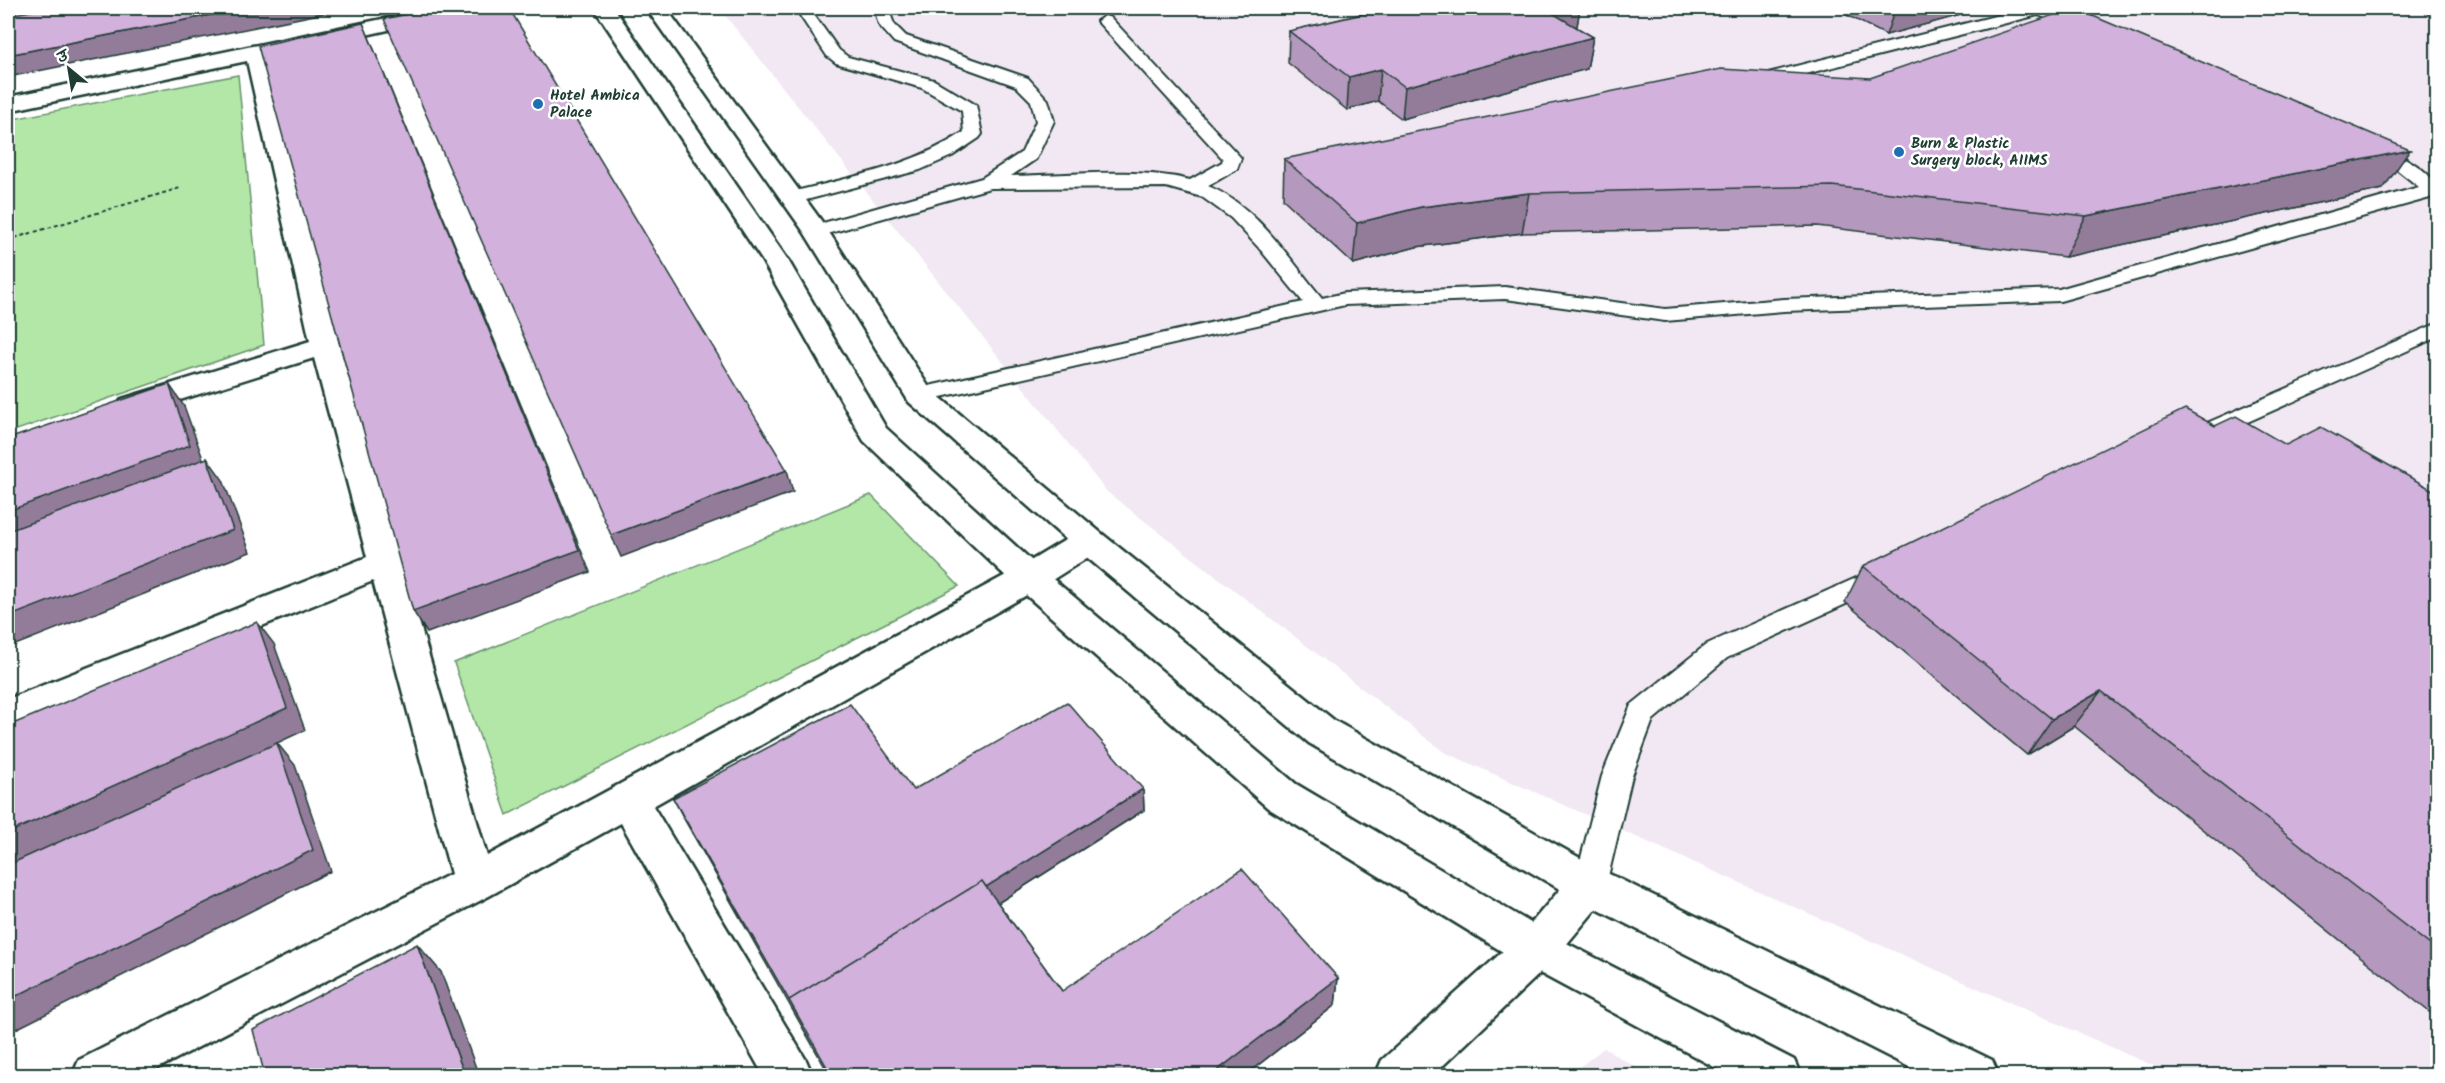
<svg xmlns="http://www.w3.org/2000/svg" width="2445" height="1083" viewBox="0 0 2445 1083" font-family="Kalam,'Playpen Sans Deva',sans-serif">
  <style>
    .built { fill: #f2e8f4 }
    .green { fill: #b3e7a8; stroke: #69926e; stroke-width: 1.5 }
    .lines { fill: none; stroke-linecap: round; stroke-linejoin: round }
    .lane-casing { stroke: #1f3d34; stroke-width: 4 }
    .street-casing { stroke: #1f3d34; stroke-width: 5 }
    .secondary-casing { stroke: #1f3d34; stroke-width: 5 }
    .path { stroke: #1f3d34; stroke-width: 2; stroke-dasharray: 4 3; stroke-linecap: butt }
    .lane { fill: #fff; fill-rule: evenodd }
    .street { fill: #fff; fill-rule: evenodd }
    .secondary { fill: #fff; fill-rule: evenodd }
    .wall { fill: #b598bd; stroke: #1f3d34; stroke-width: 1.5 }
    .shaded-wall { fill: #937c9a; stroke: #1f3d34; stroke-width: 1.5 }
    .building { fill: #d2b1dc; stroke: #1f3d34; stroke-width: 1.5 }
    .poi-dot { fill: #1f6fb2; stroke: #fff; stroke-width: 2 }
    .labels { text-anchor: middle; stroke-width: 5; stroke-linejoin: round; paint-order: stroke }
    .far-poi-label { font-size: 15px; font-weight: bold; fill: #1f3d34; stroke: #fff; text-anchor: start }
  </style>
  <rect width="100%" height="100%" fill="#fff"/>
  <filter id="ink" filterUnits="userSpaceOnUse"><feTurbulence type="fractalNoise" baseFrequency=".0167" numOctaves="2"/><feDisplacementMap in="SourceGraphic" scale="12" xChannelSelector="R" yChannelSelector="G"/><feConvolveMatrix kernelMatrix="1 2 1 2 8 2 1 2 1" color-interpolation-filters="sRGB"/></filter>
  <g filter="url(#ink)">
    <!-- built -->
    <path class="built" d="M719 8H2437V1075H2174L1444 752 1107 492Z
      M1604 1048 1649 1075H1569Z"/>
    <!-- green -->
    <path class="green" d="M238 75 264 345 8 433V120Z
      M871 495 959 586 507 815 454 663Z"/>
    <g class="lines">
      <defs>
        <path id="lane" d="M795 8H809L839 50 848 57 934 80 976 105 982 134 979 138 952 156 920 170 791 204 784 202 782 198 784 194C846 178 910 168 964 132L962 111 922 88 836 63 827 56Z
          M874 8H888L894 24 906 36 1028 78 1048 100 1054 121 1036 159 1011 176C1064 175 1140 167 1190 180L1222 162 1223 159 1097 21 1105 16 1111 18 1241 158 1237 169 1208 186C1257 206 1289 259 1322 298L1345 293 1505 287 1665 309 1784 299 2059 289 2419 187 2395 168 2362 154 2359 150 2362 146C2382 141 2432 169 2438 189L2430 198 2060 301 1784 311 1665 321 1505 299 1345 305 919 402 911 400 908 395 911 390 1303 302 1259 248 1231 218 1202 197 1166 187 990 188 823 235H809L806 231 809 227 982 178 1022 152 1036 121 1031 101 1016 86 894 42 879 25Z
          M2027 8H2052V9L2090 25 2092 28 2084 33 2038 15 1774 82 1766 77 1768 73Z
          M2438 323V337L2216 436 2208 439 2200 436 2196 431 2200 426Z
          M1881 567 1890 570 1894 577 1890 584 1727 658 1653 720 1632 776 1606 885 1601 895 1590 899 1579 895 1574 885 1602 776 1631 705 1707 644Z"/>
        <path id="street" d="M435 8H470L467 12 460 14 267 57 339 345 487 856 1017 569 1077 533 1089 529 1101 533 1105 541 1101 549 1041 587 653 806 806 1060 813 1076H764L621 823 489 896 143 1076H72L79 1060 451 874 373 581 8 729V699L367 557 314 358 132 415 122 413 117 406 122 399 310 341 247 61 8 111V97Z
          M2426 8H2438V14L2429 12Z
          M1590 867 1605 872 1611 885 1605 898 1551 963 1432 1076H1375L1382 1060 1521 935 1575 872Z"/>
        <path id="secondary" d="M594 8H614L788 260 886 428 1041 569 1296 784 1551 935 1794 1060 1801 1076H1731L1521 963 1268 808 1017 587 864 441 762 260Z
          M646 8H666L825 226 930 389 1101 533 1335 721 1605 872 1992 1060 1999 1076H1927L1575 898 1309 743 1077 549 909 402 804 232Z"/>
      </defs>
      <!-- lane casing -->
      <use href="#lane" class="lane-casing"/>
      <!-- street casing -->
      <use href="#street" class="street-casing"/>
      <!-- secondary casing -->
      <use href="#secondary" class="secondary-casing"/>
      <!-- path -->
      <path class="path" d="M8 240 180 188"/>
      <!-- lane -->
      <use href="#lane" class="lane"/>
      <!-- street -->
      <use href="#street" class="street"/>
      <!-- secondary -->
      <use href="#secondary" class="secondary"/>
    </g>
    <!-- wall -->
    <path class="wall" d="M1364 8H1580L1577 26 1576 27 1593 37 1587 69 1402 119 1378 101 1347 110 1288 63 1289 31 1370 12Z
      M1833 8H1977L1976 11 1886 35Z
      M1284 159 2383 189 2065 257 1817 226 1522 233 1416 247 1353 264 1283 199Z
      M2215 426 2438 493V1019L2074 726 2027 755 1845 602 1863 566Z
      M1143 789 1144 810 998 903 1062 991 1338 978 1335 1005 1244 1076H830L684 819 673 798 913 790Z"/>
    <!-- shaded-wall -->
    <path class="shaded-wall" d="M246 8H349L8 77V55Z
      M1541 8H1580L1577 26 1536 37Z
      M1901 8H1977L1976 11 1886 35 1895 9Z
      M363 23 371 42 590 572 427 633 413 611Z
      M1593 37 1587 69 1402 119 1405 87Z
      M1381 69 1378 101 1347 110 1349 77Z
      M2410 150 2383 189 2065 257 2086 216Z
      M1529 193 1522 233 1416 247 1353 264 1357 223 1421 207Z
      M169 384 184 406 206 467 8 540V511Z
      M207 458 223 480 250 552 8 648V617Z
      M787 470 793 492 621 557 611 535Z
      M257 622 274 644 305 730 277 743 295 765 331 871 8 1033V833Z
      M2101 691 2074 726 2027 755 2052 719Z
      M1143 789 1144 810 804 1026 793 1007Z
      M417 944 441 972 479 1076H465Z
      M1338 978 1335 1005 1244 1076H1210Z"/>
    <!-- building -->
    <path class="building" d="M48 8H246L8 55V15Z
      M438 8H509L787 470 611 535 384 19Z
      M1389 8H1544L1593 37 1405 87 1381 69 1349 77 1289 31Z
      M2074 8 2410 150 2086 216 1832 186 1529 193 1421 207 1357 223 1284 159 1721 69 1870 78Z
      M363 23 579 550 413 611 258 46Z
      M169 384 190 445 8 511V439Z
      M2185 409 2215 426 2236 416 2286 445 2321 427 2438 493V951L2101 691 2052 719 1863 566Z
      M207 458 233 530 8 617V531Z
      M257 622 287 708 8 833V726Z
      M1067 702 1143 789 986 887 982 881 789 1000 793 1007 673 798 850 704 913 790Z
      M277 743 313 850 8 1000V865Z
      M1242 869 1338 978 1210 1076H832L789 1000 982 881 1062 991Z
      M417 944 465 1076H265L253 1030Z"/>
  </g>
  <!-- markers -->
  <g class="poi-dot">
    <circle cx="538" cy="104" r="6"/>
    <circle cx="1899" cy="152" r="6"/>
  </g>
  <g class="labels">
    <!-- far-poi labels -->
    <g class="far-poi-label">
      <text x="550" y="100">Hotel Ambica<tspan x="550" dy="17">Palace</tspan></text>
      <text x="1911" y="148">Burn &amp; Plastic<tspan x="1911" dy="17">Surgery block, AIIMS</tspan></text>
    </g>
  </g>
  <!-- margin -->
  <rect width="2445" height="1083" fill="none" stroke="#fff" stroke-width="30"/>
  <rect x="15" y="15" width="2415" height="1053" fill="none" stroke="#1f3d34" stroke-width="2" filter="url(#ink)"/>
  <!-- north arrow -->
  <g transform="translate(69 69) rotate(330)" stroke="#ffffff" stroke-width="4.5" paint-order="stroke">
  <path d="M0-4.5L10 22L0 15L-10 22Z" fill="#1f3d34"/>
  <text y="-9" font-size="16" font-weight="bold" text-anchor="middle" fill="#1f3d34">उ</text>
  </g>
</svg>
